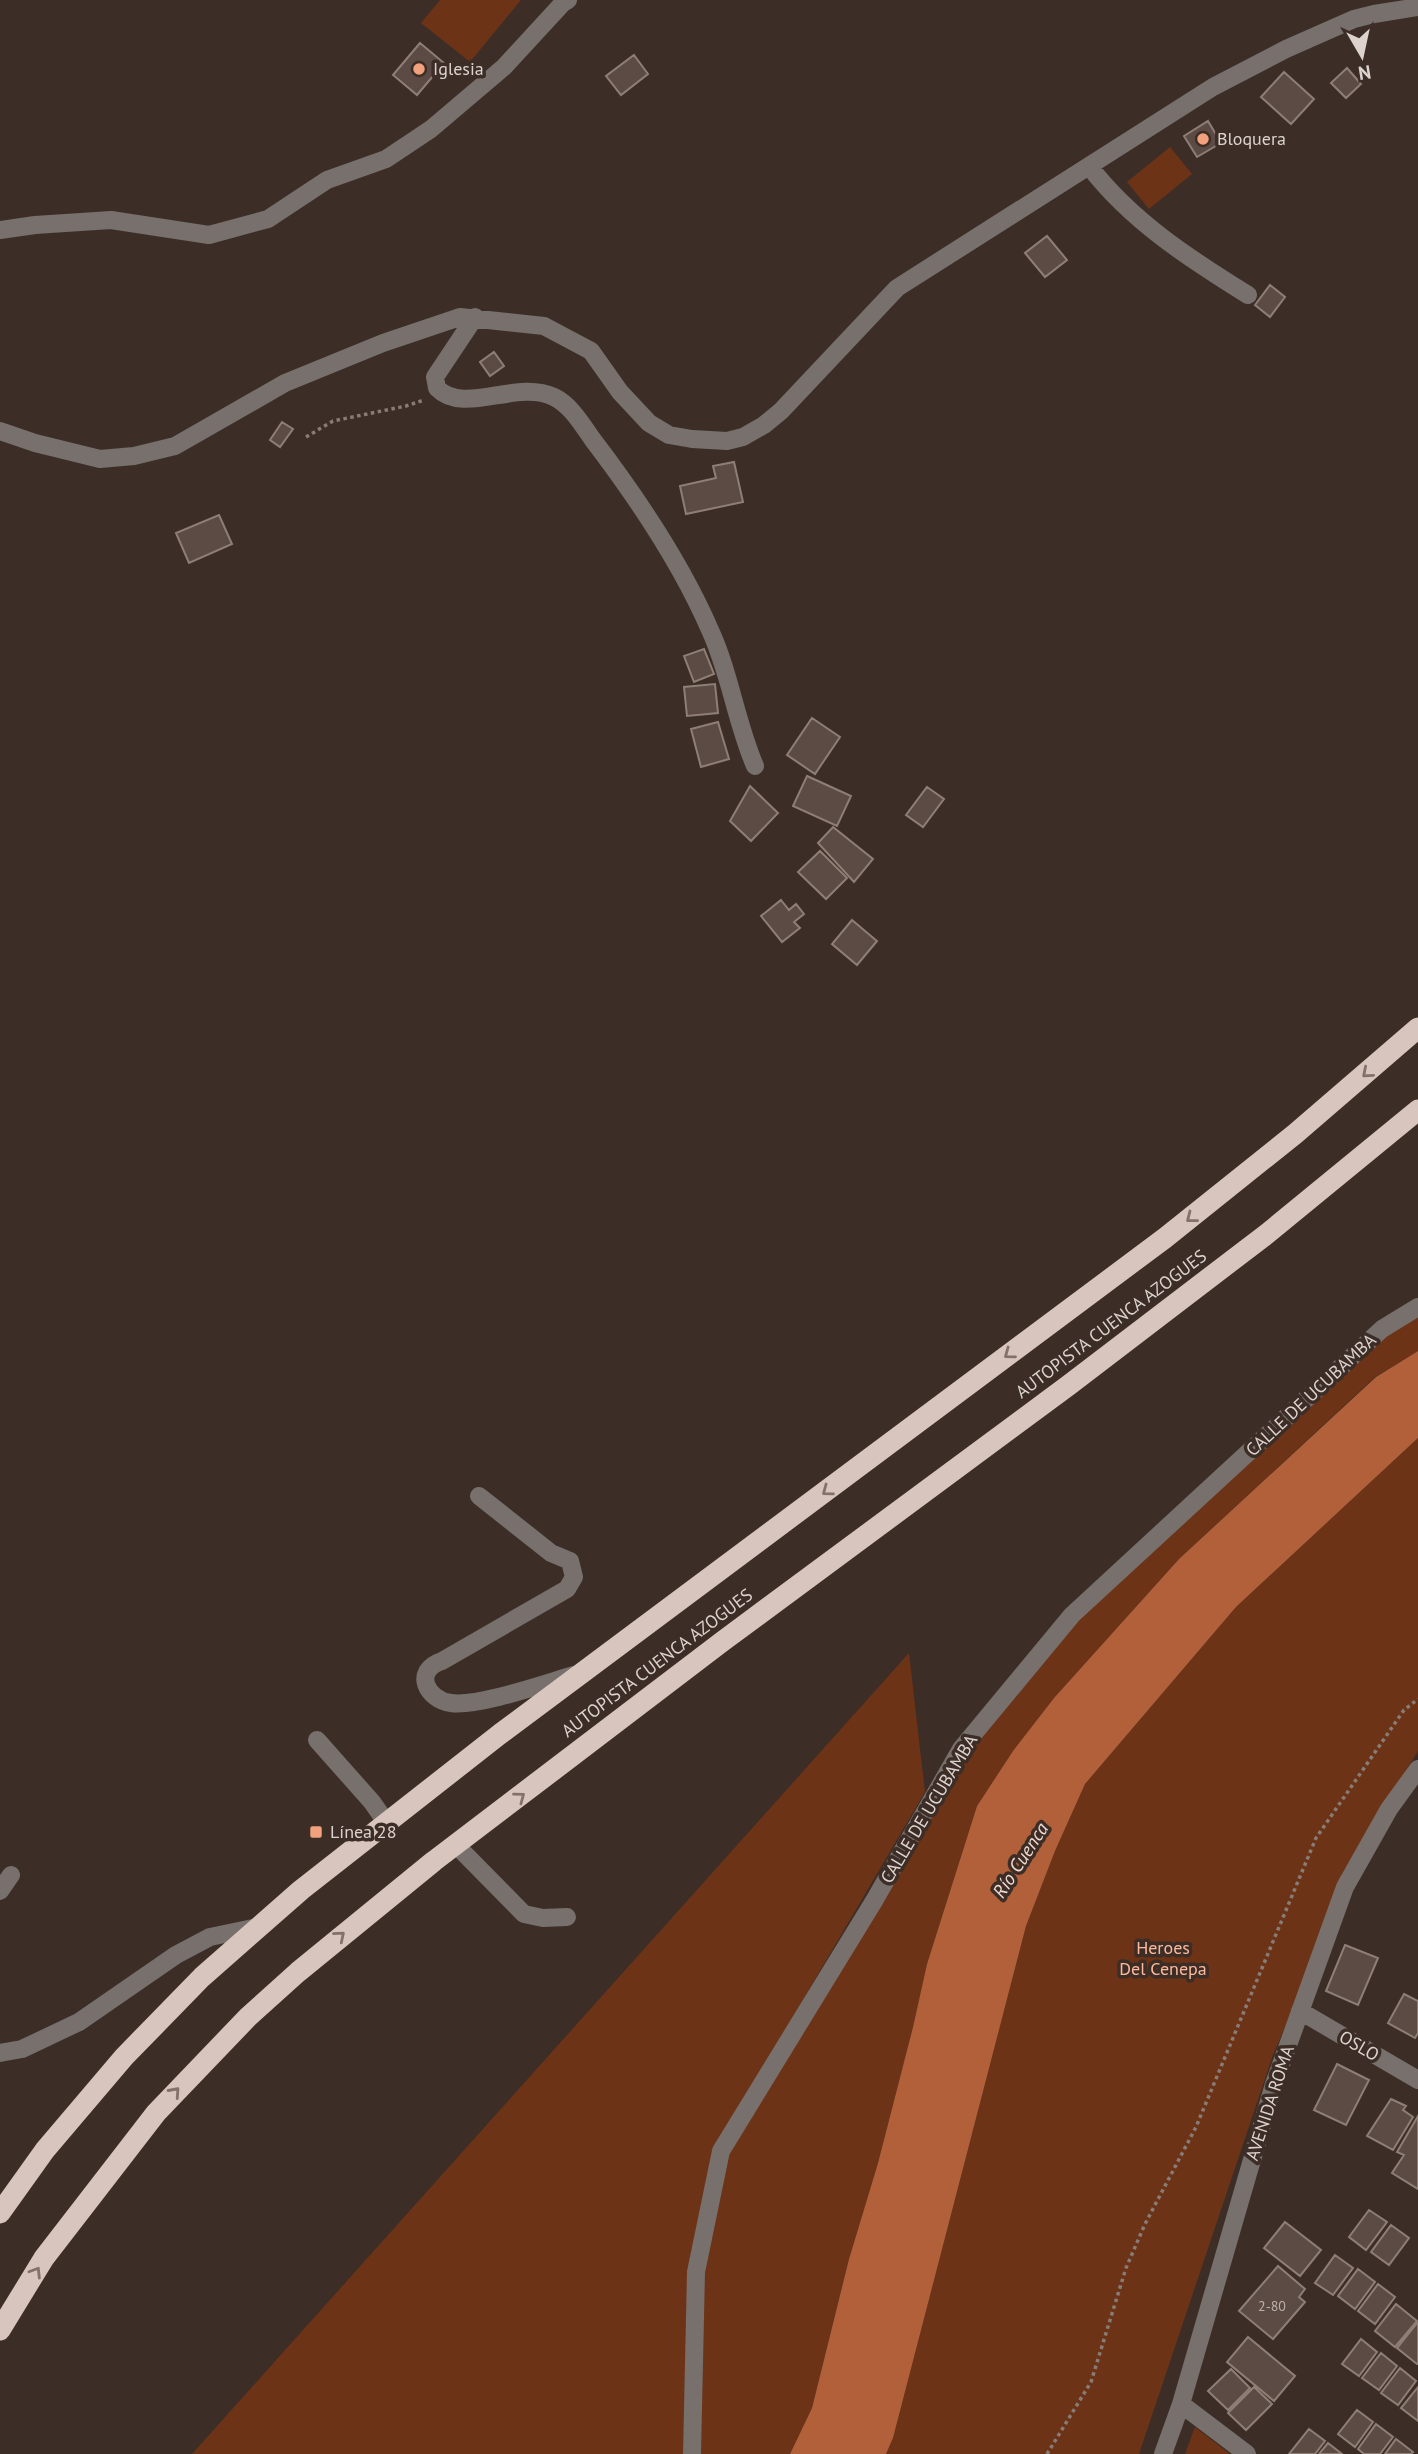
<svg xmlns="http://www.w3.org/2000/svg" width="1418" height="2454" viewBox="0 0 1418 2454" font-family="'PT Sans',sans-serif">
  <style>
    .green { fill: #6c3317 }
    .water { fill: #b26039 }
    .building { fill: #5b4b44; stroke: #8f7e76; stroke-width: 2 }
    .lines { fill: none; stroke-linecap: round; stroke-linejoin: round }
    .path { stroke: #887c76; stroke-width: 3.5; stroke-dasharray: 3.5 3.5; stroke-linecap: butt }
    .minor { stroke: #77706c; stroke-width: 18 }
    .highway { stroke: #d8c5bd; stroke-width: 21 }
    .oneway { stroke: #82726a }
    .poi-dot { fill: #f1a17d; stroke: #3c2e27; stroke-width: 2.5 }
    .labels { text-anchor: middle; stroke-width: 7; stroke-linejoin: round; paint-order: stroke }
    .number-label { font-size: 14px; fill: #bcb0ac }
    .poi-label { font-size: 18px; fill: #dcd2ce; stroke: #3c2e27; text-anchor: start }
    .street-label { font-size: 18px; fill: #dcd2ce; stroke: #3c2e27 }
    .park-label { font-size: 18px; fill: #fdb99b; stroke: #3c2e27 }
    .water-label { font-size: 19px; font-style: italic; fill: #f1d9cf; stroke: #3c2e27 }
  </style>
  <rect width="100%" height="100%" fill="#3c2e27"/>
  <!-- green -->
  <path class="green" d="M440 0H521L470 62 421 23Z
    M1170 147 1192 174 1149 209 1127 182Z
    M1418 1307V1351L1375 1377 1179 1559 1054 1698 1013 1751 977 1806 927 1964 913 2027 878 2163 849 2259 812 2408 790 2454H692L696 2272 721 2151 961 1749 1072 1615Z
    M1418 1438V1751L1343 1872 1293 2008 1273 2055 1139 2454H886L893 2438 1026 1926 1055 1851 1085 1784 1236 1607Z
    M909 1653 925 1792 716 2148 685 2454H192Z
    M1195 2427 1230 2454H1185Z"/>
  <!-- water -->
  <path class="water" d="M1418 1351V1438L1236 1607 1085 1784 1055 1851 1026 1926 893 2438 886 2454H790L812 2408 849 2259 878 2163 913 2027 927 1964 977 1806 1013 1751 1054 1698 1179 1559 1376 1377Z"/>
  <!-- building -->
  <path class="building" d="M420 43 444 63 417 95 393 75Z
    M634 55 648 74 621 95 606 76Z
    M1347 68 1361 84 1346 98 1331 83Z
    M1284 72 1314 99 1291 124 1261 97Z
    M1208 121 1221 143 1197 157 1184 136Z
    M1047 236 1067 260 1045 277 1025 253Z
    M1270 285 1285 297 1270 317 1255 305Z
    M494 352 504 366 490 376 480 362Z
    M282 422 293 429 280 447 270 440Z
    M734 462 743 502 686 514 680 486 716 478 713 466Z
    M219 515 232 544 189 563 176 533Z
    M704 649 714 674 694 682 684 656Z
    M715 684 718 713 687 716 684 687Z
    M812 718 840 737 815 774 787 755Z
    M718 722 729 759 701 767 691 729Z
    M807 776 851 796 837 826 793 806Z
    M750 786 778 813 751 841 730 821Z
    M927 787 944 799 923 827 906 815Z
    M833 827 873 859 854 882 818 843Z
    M820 851 847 878 826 899 798 872Z
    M781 900 789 910 796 904 804 914 794 922 800 928 782 942 761 916Z
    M852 920 877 941 857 965 832 944Z
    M1345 1945 1378 1958 1358 2005 1326 1991Z
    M1404 1994 1418 2001V2033L1415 2038 1388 2023Z
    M1337 2064 1369 2080 1346 2125 1314 2110Z
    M1391 2099 1406 2106 1403 2110 1413 2117 1393 2150 1367 2136Z
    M1418 2116V2189L1392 2173 1404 2155 1397 2152Z
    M1369 2210 1387 2222 1366 2250 1349 2237Z
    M1285 2222 1321 2250 1300 2276 1264 2248Z
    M1391 2225 1409 2238 1389 2265 1371 2252Z
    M1335 2255 1353 2268 1333 2295 1315 2283Z
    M1278 2266 1305 2289 1299 2297 1305 2302 1273 2339 1239 2311Z
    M1358 2269 1375 2282 1355 2309 1338 2296Z
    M1378 2284 1395 2297 1375 2324 1358 2311Z
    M1396 2304 1417 2321 1395 2347 1375 2331Z
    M1418 2322V2364H1417L1397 2348Z
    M1248 2337 1295 2376 1274 2401 1227 2362Z
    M1361 2339 1377 2352 1359 2376 1342 2364Z
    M1381 2353 1397 2366 1379 2390 1362 2378Z
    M1400 2368 1416 2381 1398 2405 1381 2393Z
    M1231 2369 1250 2388 1228 2410 1208 2391Z
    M1254 2387 1272 2404 1246 2430 1228 2413Z
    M1418 2387V2421L1401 2408Z
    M1357 2410 1373 2422 1355 2447 1338 2434Z
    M1376 2424 1393 2437 1380 2454H1364L1358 2449Z
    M1309 2429 1325 2441 1315 2454H1289Z
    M1396 2439 1413 2452 1411 2454H1385Z
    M1328 2443 1342 2454H1319Z"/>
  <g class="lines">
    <!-- path -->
    <path class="path" d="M306 437 333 421 406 406 424 400
      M1047 2454 1091 2382 1126 2268 1145 2224 1196 2127 1316 1838 1404 1710 1418 1699"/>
    <!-- minor -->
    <path class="minor" d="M1089 166C1131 221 1190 259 1248 295
      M0 230 35 225 111 220 209 235 268 219 327 180 386 159 431 129 504 67 563 3 568 0
      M475 317 435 377 437 388C464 416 516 379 554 397 571 405 583 426 593 440 638 499 681 563 710 630 730 673 736 722 755 766
      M0 431 35 443 100 459 134 456 175 446 285 383 383 343 460 317 544 326 591 351 620 392 649 423 669 435 692 439 727 441 743 437 764 425 781 411 897 288 1213 87 1286 49 1354 19 1374 14 1418 7
      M479 1496 551 1553 570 1561 574 1577 567 1589 442 1661C412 1671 427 1700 451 1703 478 1707 546 1683 574 1675
      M317 1740 372 1802 386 1822
      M456 1845 524 1914 543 1918 567 1917
      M0 1891 11 1875
      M1300 2011 1418 2080
      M0 2053 22 2049 79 2022 176 1955 210 1937 258 1927
      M1181 2404 1247 2454
      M692 2454 696 2272 721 2151 874 1901 961 1749 1072 1615 1382 1329 1418 1307
      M1163 2454 1181 2404 1274 2084 1345 1887 1389 1809 1418 1769"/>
    <!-- highway -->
    <path class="highway" d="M0 2213 45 2150 124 2057 202 1977 301 1890 500 1734 1165 1238 1295 1134 1418 1028
      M0 2330 44 2258 156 2113 248 2017 298 1972 434 1861 723 1641 1069 1385 1268 1233 1418 1110"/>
  </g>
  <!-- one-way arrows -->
  <defs><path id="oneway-chevron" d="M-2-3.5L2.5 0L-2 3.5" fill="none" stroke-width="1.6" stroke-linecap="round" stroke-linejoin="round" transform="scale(1.75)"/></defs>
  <g class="oneway">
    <use href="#oneway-chevron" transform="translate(1367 1073) rotate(139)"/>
    <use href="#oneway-chevron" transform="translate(1191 1218) rotate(142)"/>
    <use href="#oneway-chevron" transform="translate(1009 1354) rotate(143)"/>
    <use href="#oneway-chevron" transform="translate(827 1491) rotate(143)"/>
    <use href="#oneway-chevron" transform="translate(520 1797) rotate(-37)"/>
    <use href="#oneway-chevron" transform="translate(340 1936) rotate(-40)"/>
    <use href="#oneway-chevron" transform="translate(175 2092) rotate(-48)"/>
    <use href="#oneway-chevron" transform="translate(36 2272) rotate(-58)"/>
  </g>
  <!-- markers -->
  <g class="poi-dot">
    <circle cx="419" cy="69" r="7"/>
    <circle cx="1203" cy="139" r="7"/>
    <rect x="309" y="1825" width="14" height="14" rx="3.5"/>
  </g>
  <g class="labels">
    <!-- number labels -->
    <g class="number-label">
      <text x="1272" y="2311">2-80</text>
    </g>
    <!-- poi labels -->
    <g class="poi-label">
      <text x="433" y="75">Iglesia</text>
      <text x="1217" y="145">Bloquera</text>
      <text x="330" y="1838">Línea 28</text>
    </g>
    <!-- street labels -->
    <g class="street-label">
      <text transform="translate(1111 1324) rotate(-37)" y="6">AUTOPISTA CUENCA AZOGUES</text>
      <text transform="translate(1311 1395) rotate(-43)" y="6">CALLE DE UCUBAMBA</text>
      <text transform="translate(657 1663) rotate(-37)" y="6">AUTOPISTA CUENCA AZOGUES</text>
      <text transform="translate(929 1809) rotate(-59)" y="6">CALLE DE UCUBAMBA</text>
      <text transform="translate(1359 2046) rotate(30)" y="6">OSLO</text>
      <text transform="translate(1270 2103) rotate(-72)" y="6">AVENIDA ROMA</text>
    </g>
    <!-- park labels -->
    <g class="park-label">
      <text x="1163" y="1954">Heroes<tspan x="1163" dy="21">Del Cenepa</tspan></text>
    </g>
    <!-- water labels -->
    <g class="water-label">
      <text transform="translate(1020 1860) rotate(-57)" y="7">Río Cuenca</text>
    </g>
  </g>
  <!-- north arrow -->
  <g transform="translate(1362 56) rotate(171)" stroke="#3c2e27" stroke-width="5" paint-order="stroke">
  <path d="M0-5L12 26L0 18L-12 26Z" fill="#dcd2ce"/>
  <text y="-10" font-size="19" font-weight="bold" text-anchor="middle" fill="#dcd2ce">N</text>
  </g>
</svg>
